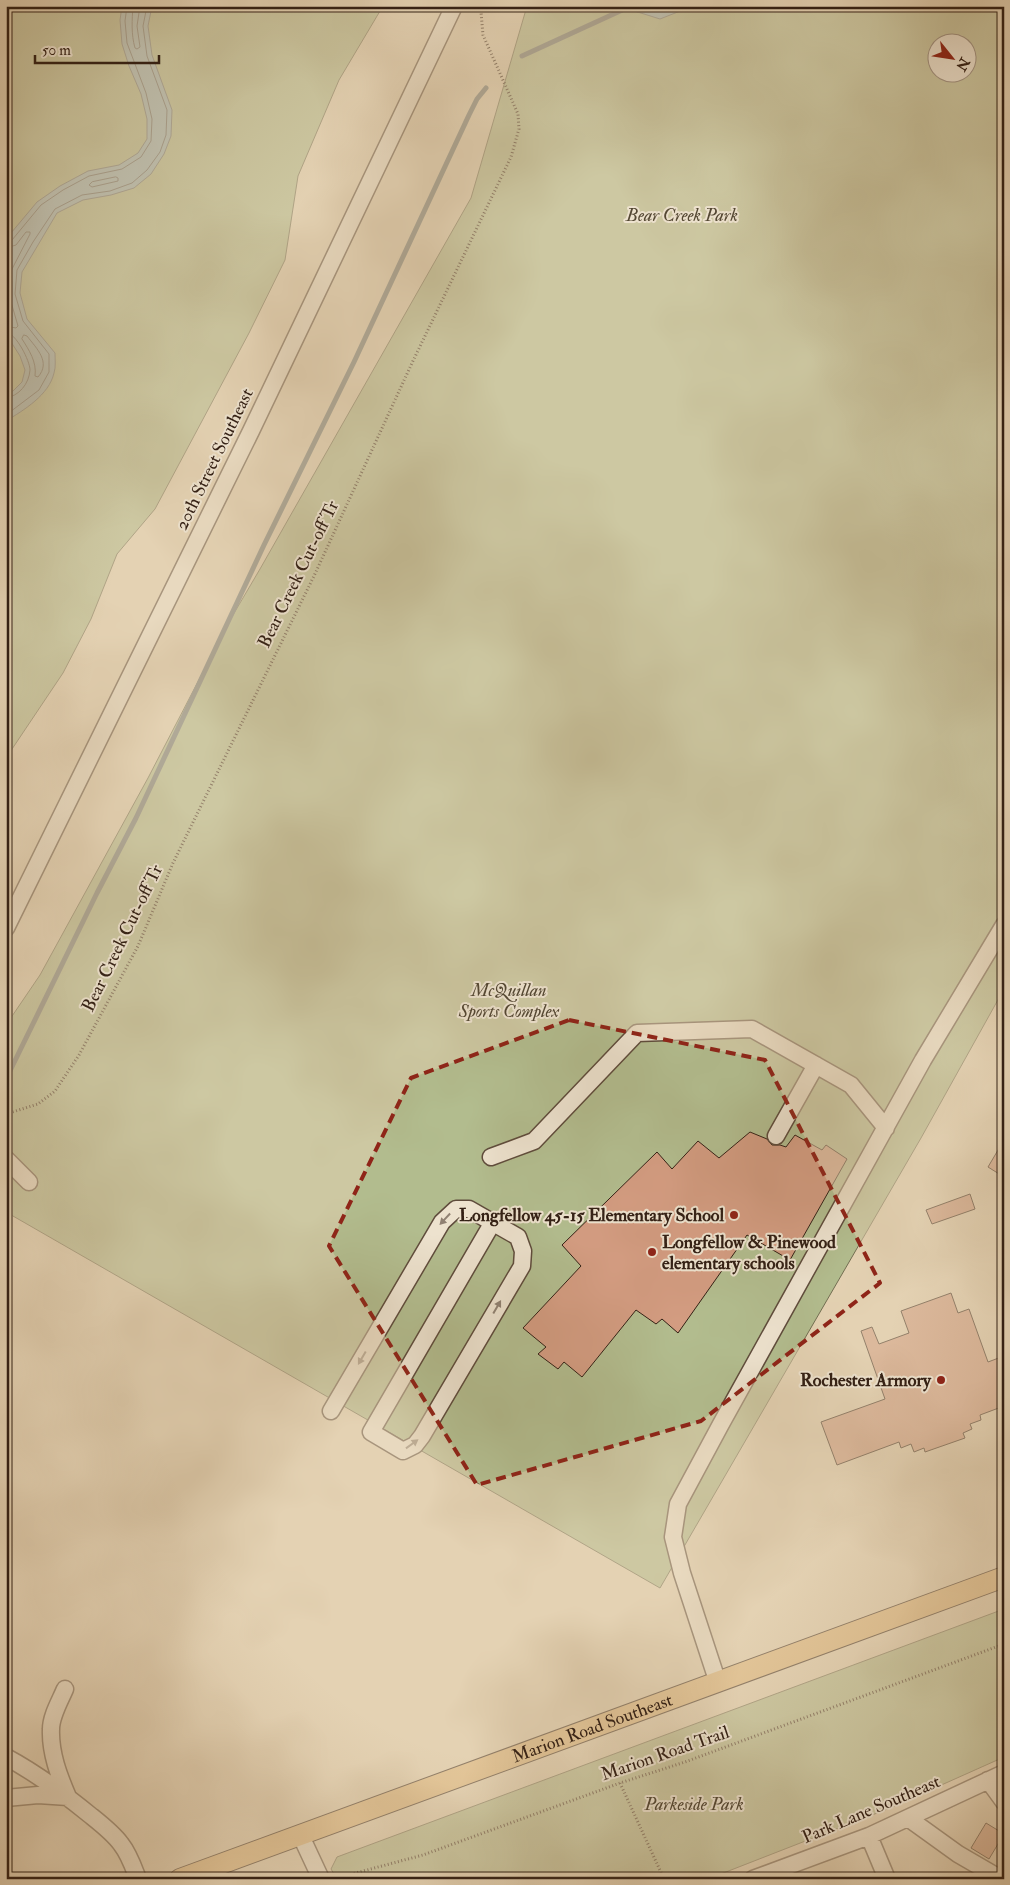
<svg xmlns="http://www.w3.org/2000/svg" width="1010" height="1885" viewBox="0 0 1010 1885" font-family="'IM FELL Double Pica',serif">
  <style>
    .green { fill: #b2bc8e; stroke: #726e52; fill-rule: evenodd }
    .water { fill: #9bb5b8; stroke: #717977 }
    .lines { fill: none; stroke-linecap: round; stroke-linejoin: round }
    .shore { stroke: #676a66; stroke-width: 1 }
    .stream { stroke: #717977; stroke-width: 5 }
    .building { fill: #d39c81; stroke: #332015 }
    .minor-casing { stroke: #5f4c3c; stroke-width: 19 }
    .major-casing { stroke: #332015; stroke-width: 22 }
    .path { stroke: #332015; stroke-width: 3; stroke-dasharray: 1 2.5; stroke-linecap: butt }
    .minor { stroke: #ede2ce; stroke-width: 16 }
    .major { stroke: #e2b97a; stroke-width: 20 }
    .oneway { fill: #908172 }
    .marked { fill: none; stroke: #8f2418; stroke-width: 4; stroke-dasharray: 10 6; stroke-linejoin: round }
    .poi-dot { fill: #8f2418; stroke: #ede2ce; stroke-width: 2 }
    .labels { text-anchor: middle; stroke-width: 4; stroke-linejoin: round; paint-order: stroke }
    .park-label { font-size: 18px; font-style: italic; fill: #534733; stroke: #ede2ce }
    .street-label { font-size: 18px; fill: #332015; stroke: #ede2ce }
    .poi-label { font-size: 18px; font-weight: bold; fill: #332015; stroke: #ede2ce; text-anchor: end }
  </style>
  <rect width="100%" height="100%" fill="#e4d2b3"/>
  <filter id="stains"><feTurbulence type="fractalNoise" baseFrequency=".004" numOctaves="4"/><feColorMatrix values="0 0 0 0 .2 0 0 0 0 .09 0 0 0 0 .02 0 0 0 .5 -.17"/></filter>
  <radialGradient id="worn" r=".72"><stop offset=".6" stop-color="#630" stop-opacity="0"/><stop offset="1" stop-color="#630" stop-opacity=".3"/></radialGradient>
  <!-- green -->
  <path class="green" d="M6 6H383L339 80 298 176 285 260 249 333 155 509 117 554 91 619 63 673 6 758Z
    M527 6H1004V989L921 1138 660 1588 6 1212V1025L40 975 148 778 230 620 260 569 471 198ZM938 42H968V72H938Z
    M1004 1609V1757L890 1808 708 1879H337L331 1869 337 1857Z"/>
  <!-- water -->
  <path class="water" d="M122 6H152L148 26 152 55 172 110 171 136 164 154 151 174 134 188 111 195 83 200 57 213 22 272 20 293 27 319 55 353C55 359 56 367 54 373 49 395 24 410 6 421V394L13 391 22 382 25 370 20 356 6 334V239L37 202 60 186 88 171 119 165 138 153 147 139V119L141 94 129 66 122 44 120 20Z
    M625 6H693L660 19 628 9Z"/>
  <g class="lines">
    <!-- shore -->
    <path class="shore" d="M133 6C132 20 131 34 135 48L137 49 140 47 137 26 140 6
      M116 177 118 178V181L92 187 89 185 92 182Z
      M6 241 12 240 41 205 63 190 89 176 122 169 141 157 151 141 152 119 146 93 127 43 125 21 127 6
      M6 248 16 245 26 232H30V234L11 271 9 295 18 326 16 328 6 326
      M6 332C16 333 30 361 30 370 29 384 19 396 6 398
      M24 335 27 336C37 349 51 362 38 377L35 376C37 362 29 350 22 339Z
      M6 415 39 390 49 372V354L23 321 15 294 17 270 33 242 55 209 82 195 110 191 132 183 147 170 160 152 166 135 167 110 147 56 143 26 147 6"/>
    <!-- stream -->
    <path class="stream" d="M522 56 631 6
      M6 1079 97 893 136 818 264 545 354 362 469 115 477 99 486 88"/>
  </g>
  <!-- building -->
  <path class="building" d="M750 1132 767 1139 772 1145H780L786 1147 795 1135 822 1150 826 1145 847 1159 790 1260 747 1235 678 1333 662 1319 656 1324 636 1310 582 1377 564 1362 558 1369 538 1354 546 1347 523 1328 581 1266 562 1245 657 1152 672 1169 698 1141 719 1158Z
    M1004 1140V1177L988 1167Z
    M970 1194 975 1209 932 1224 926 1210Z
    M951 1293 958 1313 969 1309 988 1362 1004 1356V1406L980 1415 981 1420 970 1424 972 1429 963 1433 965 1438 925 1452 924 1448 914 1452 911 1444 901 1448 899 1442 837 1465 821 1422 885 1399 861 1331 872 1327 879 1344 909 1333 901 1311Z
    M986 1823 1004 1834 989 1859 971 1848Z"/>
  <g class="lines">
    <defs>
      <path id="minor" d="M6 928 251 431 454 6
        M776 1136 816 1065
        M491 1157 534 1141 637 1033 752 1029 851 1085 886 1128
        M6 1159 29 1182
        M331 1411 442 1222 456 1209H469L518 1237 523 1251 522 1266 422 1436 415 1445 403 1451 371 1432 493 1222
        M718 1683 682 1573 673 1537 678 1504 721 1424 923 1060 1004 925
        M6 1757C36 1773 63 1793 90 1815 100 1823 113 1833 121 1844 129 1854 133 1866 138 1879
        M988 1780 1004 1802
        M6 1798 38 1795 68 1797C59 1776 50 1753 51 1729 51 1716 60 1701 65 1689
        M908 1818 958 1854 1001 1879
        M300 1834 321 1879
        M869 1836 887 1879
        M753 1879 869 1836 1004 1773"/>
      <g id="major">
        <path id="s1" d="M180 1879 1004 1577"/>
      </g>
    </defs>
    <!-- minor casing -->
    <use href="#minor" class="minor-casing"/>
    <!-- major casing -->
    <use href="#major" class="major-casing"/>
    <!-- path -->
    <path class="path" d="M6 1114 38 1104 55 1091 79 1055 138 946 173 863 314 576 412 363 511 157 519 129 518 114 483 35 481 12 482 6
      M620 1783 664 1879
      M337 1878 423 1855 620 1783 685 1762 1004 1644"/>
    <!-- minor -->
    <use href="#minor" class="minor"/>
    <!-- major -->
    <use href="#major" class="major"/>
  </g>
  <!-- one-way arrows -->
  <defs><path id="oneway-solid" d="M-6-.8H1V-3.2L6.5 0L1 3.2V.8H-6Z" transform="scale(1.25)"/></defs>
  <g class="oneway">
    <use href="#oneway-solid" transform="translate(445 1219) rotate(133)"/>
    <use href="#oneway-solid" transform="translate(497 1307) rotate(-60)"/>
    <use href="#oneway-solid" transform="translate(362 1358) rotate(120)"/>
    <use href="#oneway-solid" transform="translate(412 1444) rotate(-36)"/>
  </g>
  <!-- marked area -->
  <path d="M0 0H1010V1885H0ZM569 1020 765 1060 880 1283 701 1421 477 1485 329 1246 411 1078Z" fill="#e4d2b3" fill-opacity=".55" fill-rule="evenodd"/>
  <path class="marked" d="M569 1020 765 1060 880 1283 701 1421 477 1485 329 1246 411 1078Z"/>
  <!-- markers -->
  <g class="poi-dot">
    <circle cx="734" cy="1215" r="5"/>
    <circle cx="652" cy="1252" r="5"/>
    <circle cx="941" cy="1380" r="5"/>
  </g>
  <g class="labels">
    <!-- park labels -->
    <g class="park-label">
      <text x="682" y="221">Bear Creek Park</text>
      <text x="509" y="996">McQuillan<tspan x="509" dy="21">Sports Complex</tspan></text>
      <text x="694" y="1810">Parkeside Park</text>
    </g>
    <!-- street labels -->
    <g class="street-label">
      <text transform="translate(214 459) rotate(-64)" y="6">20th Street Southeast</text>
      <text transform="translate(298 574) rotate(-64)" y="6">Bear Creek Cut-off Tr</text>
      <text transform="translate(122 938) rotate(-64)" y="6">Bear Creek Cut-off Tr</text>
      <text dy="6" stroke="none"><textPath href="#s1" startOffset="439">Marion Road Southeast</textPath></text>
      <text transform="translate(665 1753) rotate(-19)" y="6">Marion Road Trail</text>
      <text transform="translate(871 1809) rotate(-23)" y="6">Park Lane Southeast</text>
    </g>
    <!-- poi labels -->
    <g class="poi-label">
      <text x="724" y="1221">Longfellow 45-15 Elementary School</text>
      <text x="662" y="1248" text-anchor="start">Longfellow &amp; Pinewood<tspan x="662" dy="21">elementary schools</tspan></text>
      <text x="931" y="1386">Rochester Armory</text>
    </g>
  </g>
  <!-- margin -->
  <rect width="1010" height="1885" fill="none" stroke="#e4d2b3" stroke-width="25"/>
  <rect x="8" y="8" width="995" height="1870" fill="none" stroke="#332015" stroke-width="2.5"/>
  <rect x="12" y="12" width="985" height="1860" fill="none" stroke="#332015"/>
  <!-- north arrow -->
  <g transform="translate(952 58) rotate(120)"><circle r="24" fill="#ede2ce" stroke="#a39484"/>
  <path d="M0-4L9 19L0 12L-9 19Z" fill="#8f2418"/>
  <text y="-8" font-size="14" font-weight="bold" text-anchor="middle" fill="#332015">N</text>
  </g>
  <!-- scale -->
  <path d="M35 55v8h124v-8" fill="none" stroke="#332015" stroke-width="2.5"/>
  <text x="42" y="55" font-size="15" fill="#332015" stroke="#ede2ce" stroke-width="4" paint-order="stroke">50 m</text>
  <rect width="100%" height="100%" filter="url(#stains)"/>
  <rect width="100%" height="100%" fill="url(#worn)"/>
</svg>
